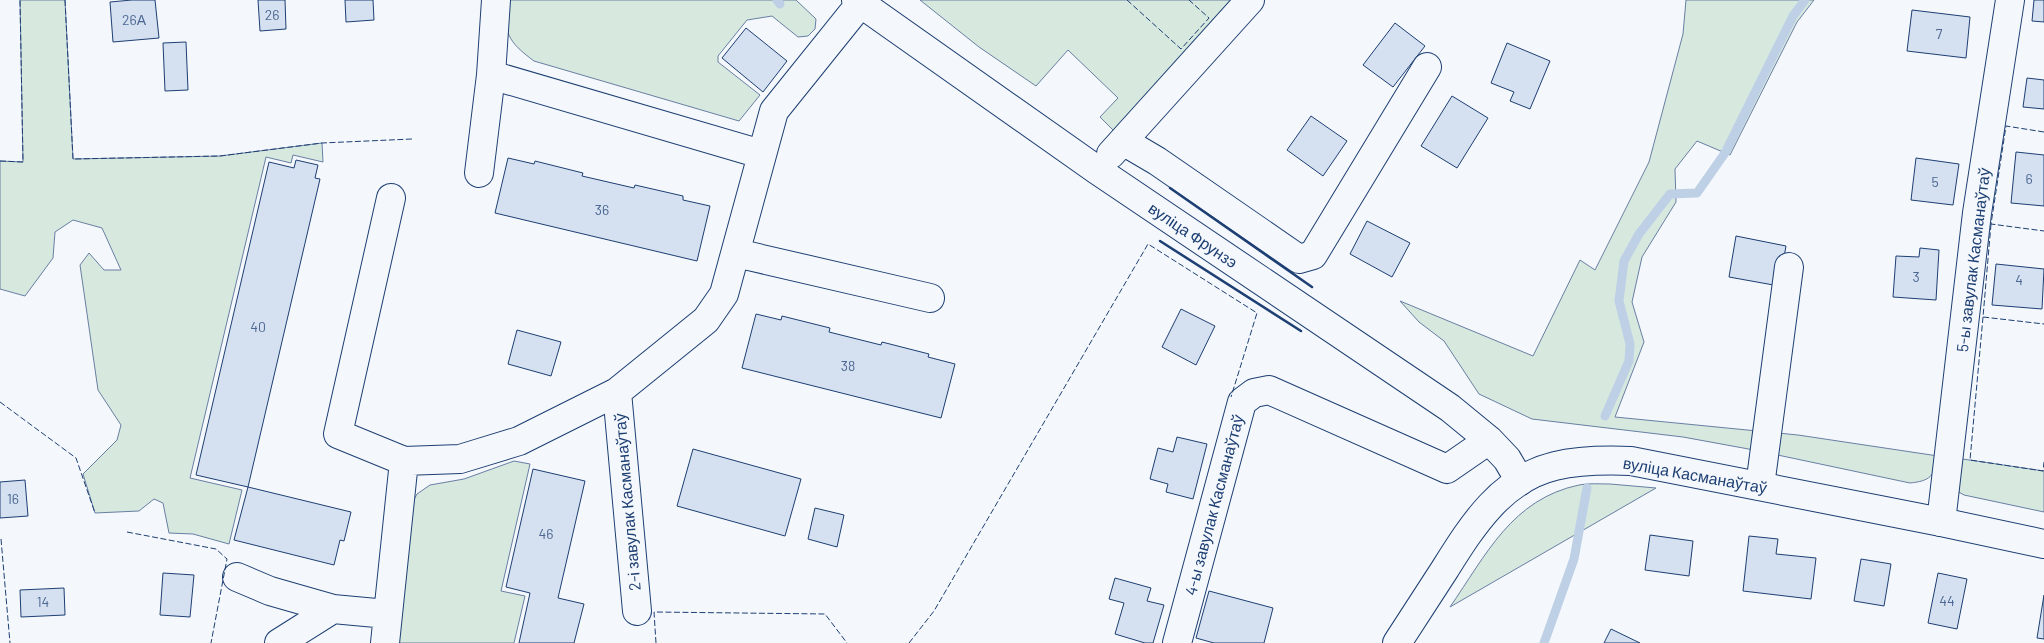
<svg xmlns="http://www.w3.org/2000/svg" width="2044" height="643" viewBox="0 0 2044 643" font-family="Barlow,sans-serif">
  <style>
    .green { fill: #d7e8df; stroke: #687fa3 }
    .lines { fill: none; stroke-linecap: round; stroke-linejoin: round }
    .stream { stroke: #bed0e5; stroke-width: 9 }
    .building { fill: #d5e0f0; stroke: #1d3f73 }
    .minor-casing { stroke: #1d3f73; stroke-width: 30 }
    .major-casing { stroke: #1d3f73; stroke-width: 30 }
    .minor { stroke: #f4f7fb; stroke-width: 28 }
    .major { stroke: #f4f7fb; stroke-width: 28 }
    .fence { stroke: #1d3f73; stroke-width: 1; stroke-dasharray: 6 2.5; stroke-linecap: butt }
    .wall { stroke: #1d3f73; stroke-width: 2.5 }
    .labels { text-anchor: middle; stroke-width: 4; stroke-linejoin: round; paint-order: stroke }
    .number-label { font-size: 14px; fill: #4b6792 }
    .street-label { font-size: 16px; fill: #1d3f73; stroke: #f4f7fb }
  </style>
  <rect width="100%" height="100%" fill="#f4f7fb"/>
  <!-- green -->
  <path class="green" d="M20 0H65L73 159 220 156 322 143 323 162 293 155 291 163 266 157 190 478 242 490 229 544 193 534 169 533 163 503 154 499 139 511 95 513 83 474 117 440 121 425 98 390 80 265 89 253 104 270H121L102 228 73 220 55 232 53 258 25 296 0 289V161L23 162Z
    M506 0H796L816 19 815 29 808 36 798 37 772 16 747 20 718 56V62L760 95 739 121 534 61C507 41 504 33 506 0Z
    M920 0H1234L1115 132 1100 117 1118 98 1068 50 1036 86 979 47Z
    M1686 0H1814L1797 22 1730 155 1697 141 1675 169 1676 202 1642 257 1632 302 1644 342 1615 417 1798 435 1938 456C1935 476 1930 481 1910 483L1754 450 1683 437 1532 419 1479 394 1444 341 1419 322 1400 301 1533 356 1580 260 1595 270 1649 162 1683 34Z
    M1956 458 2044 471V512L1964 495 1957 491Z
    M514 461 530 464 501 591 525 596 514 643H398L410 507 417 494 430 485 464 479Z
    M1610 484 1656 488 1450 607C1486 555 1512 499 1579 485 1589 483 1600 484 1610 484Z"/>
  <g class="lines">
    <!-- stream -->
    <path class="stream" d="M777 0 780 4
      M1605 416 1629 361 1630 344 1619 301 1624 261 1639 234 1670 194 1697 193 1725 153 1793 16 1805 0
      M1544 643 1574 559 1587 488"/>
  </g>
  <!-- building -->
  <path class="building" d="M132 0H155L159 38 113 42 110 2Z
    M258 0H285L286 29 260 31Z
    M345 0H373L374 20 346 22Z
    M2034 0H2044V22L2032 21Z
    M1912 10 1970 17 1966 58 1907 51Z
    M1395 23 1425 46 1393 87 1363 65Z
    M746 28 787 61 763 92 722 58Z
    M186 42 188 90 165 91 163 43Z
    M1507 43 1550 61 1530 109 1510 101 1514 92 1491 83Z
    M2027 78 2044 80V109L2023 107Z
    M1452 96 1488 118 1457 168 1421 146Z
    M1311 116 1347 141 1323 176 1287 150Z
    M2016 152 2044 155V206L2011 203Z
    M508 158 534 164 535 161 583 173 582 176 634 188 635 185 683 196V200L710 206 697 261 495 213Z
    M1916 158 1959 164 1953 205 1911 200Z
    M296 160 318 165 315 178 320 179 248 487 196 475 269 162 294 168Z
    M1367 221 1410 243 1392 277 1350 254Z
    M1736 236 1786 246 1779 286 1729 277Z
    M1920 248 1939 250 1936 300 1893 297 1896 256 1919 257Z
    M1996 264 2044 269 2042 309 1992 305Z
    M1181 309 1215 326 1196 365 1162 347Z
    M756 314 781 320 782 316 830 328 829 332 881 345 882 342 929 354 928 357 955 364 941 418 742 368Z
    M517 330 561 342 551 376 508 364Z
    M1177 437 1207 444 1193 499 1166 492 1168 484 1150 479 1158 448 1173 452Z
    M693 449 801 479 785 536 677 506Z
    M533 469 585 481 558 598 584 604 574 643H519L530 593 506 587Z
    M25 480 28 516 0 518V482Z
    M248 487 351 512 344 541 340 540 334 565 234 540Z
    M815 508 844 515 837 547 808 539Z
    M1650 535 1693 541 1689 576 1645 570Z
    M1749 536 1778 539 1776 554 1816 558 1811 599 1743 591Z
    M1861 559 1891 564 1884 606 1854 601Z
    M163 573 194 575 190 617 160 615Z
    M1938 573 1967 579 1957 629 1928 623Z
    M1115 578 1151 588 1147 601 1164 605 1153 643H1145L1115 634 1124 603 1109 599Z
    M64 588 65 615 21 617 20 590Z
    M1209 591 1273 608 1264 643H1214L1196 638Z
    M2044 595V639L2037 638Z
    M1611 629 1640 643H1604Z"/>
  <g class="lines">
    <defs>
      <path id="minor" d="M856 0 1097 170 1450 408 1489 440 1507 459 1520 481
        M491 75 761 154
        M1123 141 1157 161 1299 259 1313 255 1427 67
        M1111 154 1250 0
        M479 173 491 75 496 0
        M391 198 338 434 404 461
        M736 253 930 298
        M617 392 637 611
        M1760 486 1789 267
        M1941 522 1977 213 2010 0
        M237 577 270 591 333 609 387 614
        M279 643 333 609
        M385 643 404 461 460 459 519 441 617 392 706 320 724 294 774 111 860 4
        M1177 643 1242 402 1254 393 1269 390 1447 469 1489 440"/>
      <path id="major" d="M1397 643C1413 618 1429 594 1445 569 1472 526 1501 479 1555 466 1580 460 1605 460 1631 461L1941 522 2044 544"/>
    </defs>
    <!-- minor casing -->
    <use href="#minor" class="minor-casing"/>
    <!-- major casing -->
    <use href="#major" class="major-casing"/>
    <!-- minor -->
    <use href="#minor" class="minor"/>
    <!-- major -->
    <use href="#major" class="major"/>
    <!-- fence -->
    <path class="fence" d="M65 0 73 159 220 156 322 143 412 139
      M1127 0 1181 49 1209 18 1189 0
      M2044 132 2006 126 1991 224 2044 231
      M0 161 23 162 20 0
      M1991 224 1983 317 2044 324
      M1983 317 1970 460 2043 471 2044 462
      M0 402 76 458 95 513
      M127 532 216 549 227 559 211 643
      M1 539 10 643
      M656 643 654 612 825 614 847 643
      M909 643 934 611 1148 244 1257 313 1231 397"/>
    <!-- wall -->
    <path class="wall" d="M1170 188 1312 287
      M1160 241 1301 331"/>
  </g>
  <g class="labels">
    <!-- number labels -->
    <g class="number-label">
      <text x="272" y="20">26</text>
      <text x="134" y="25">26А</text>
      <text x="1939" y="39">7</text>
      <text x="2029" y="184">6</text>
      <text x="1935" y="187">5</text>
      <text x="602" y="215">36</text>
      <text x="1916" y="282">3</text>
      <text x="2019" y="285">4</text>
      <text x="258" y="332">40</text>
      <text x="848" y="371">38</text>
      <text x="13" y="504">16</text>
      <text x="546" y="539">46</text>
      <text x="1947" y="606">44</text>
      <text x="43" y="607">14</text>
    </g>
    <!-- street labels -->
    <g class="street-label">
      <text transform="translate(1193 235) rotate(34)" y="6">вуліца Фрунзэ</text>
      <text transform="translate(1973 260) rotate(-83)" y="6">5-ы завулак Касманаўтаў</text>
      <text transform="translate(1695 475) rotate(10)" y="6">вуліца Касманаўтаў</text>
      <text transform="translate(627 502) rotate(-95)" y="6">2-і завулак Касманаўтаў</text>
      <text transform="translate(1214 505) rotate(-75)" y="6">4-ы завулак Касманаўтаў</text>
    </g>
  </g>
</svg>
